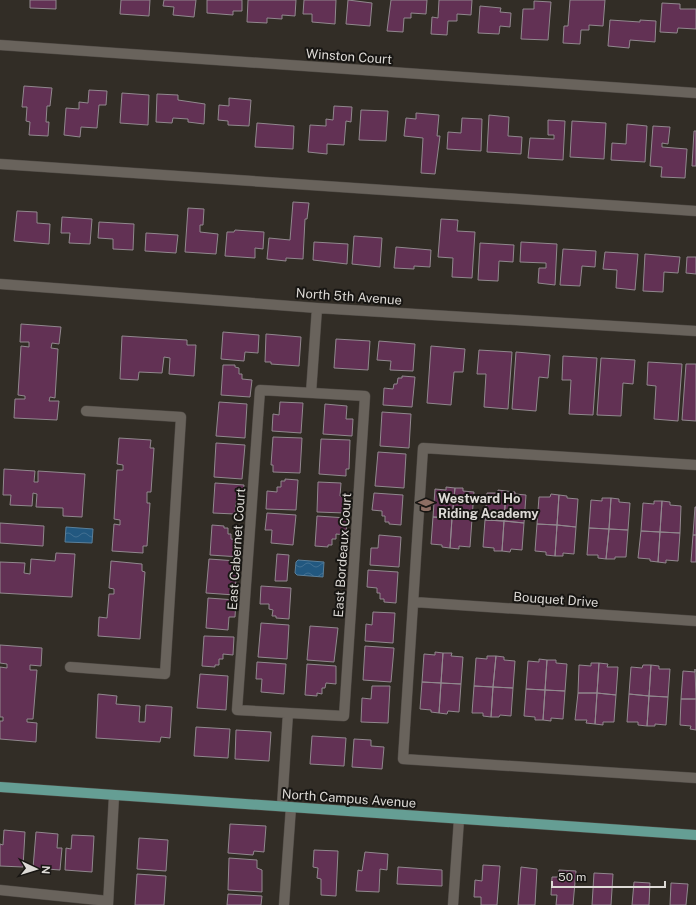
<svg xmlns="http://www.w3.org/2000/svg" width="696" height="905" viewBox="0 0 696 905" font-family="'Public Sans',sans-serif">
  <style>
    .water { fill: url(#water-waves); stroke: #5a7f9a }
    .building { fill: #623154; stroke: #91888e }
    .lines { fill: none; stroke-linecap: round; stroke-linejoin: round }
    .minor-casing { stroke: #4d4843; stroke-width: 11 }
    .major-casing { stroke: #4d4843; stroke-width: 11 }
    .minor { stroke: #69635c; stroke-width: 10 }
    .major { stroke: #659e94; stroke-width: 10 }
    .labels { text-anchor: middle; stroke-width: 4; stroke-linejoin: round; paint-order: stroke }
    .street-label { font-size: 13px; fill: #dddad6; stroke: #181613 }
    .poi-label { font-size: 13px; font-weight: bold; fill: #dddad6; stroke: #181613; text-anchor: start }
  </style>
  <defs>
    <pattern id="water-waves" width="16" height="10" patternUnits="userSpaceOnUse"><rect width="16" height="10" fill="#225880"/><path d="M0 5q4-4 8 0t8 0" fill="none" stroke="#426f91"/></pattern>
  </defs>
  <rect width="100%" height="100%" fill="#322d26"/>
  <!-- water -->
  <path class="water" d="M66 527 93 529 92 543 65 542Z
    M298 560 324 562 323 577 297 575 295 573 296 562Z"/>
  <!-- building -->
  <path class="building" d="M30 0H56V9L30 8Z
    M121 0H150L149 16 120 14Z
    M164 0H196L194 17 173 15 174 7 163 6Z
    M207 0H242V11H233V15L207 13Z
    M248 0H296L295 16 282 15V19L267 18V23L247 22Z
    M304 0H336L335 24 312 22V14H303Z
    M348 0 372 3 370 26 346 24Z
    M391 0H427L426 14 411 13V18H404L403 32 387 31Z
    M439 0H472L471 15 457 14V21H448L447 35 431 34 432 17 438 18Z
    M570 0H605L603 26 589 25V30H581L580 44 563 43 564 26H568Z
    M534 1 551 2 548 40 521 39 523 9H534Z
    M662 3 680 4V9H696V29L678 28 677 33 660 32Z
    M480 6 501 8 500 12 511 13 510 27 500 26 499 34 478 33Z
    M610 20 640 22V20L656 21 655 42 630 40 629 48 608 46Z
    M24 86 52 88 50 106H47L46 122H49L48 136 29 135 30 122 26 121 27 107H22Z
    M89 90 107 91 106 105H99L97 128 81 127 80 137 64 135 66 108 79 109V102L88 103Z
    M122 93 149 95 148 125 120 123Z
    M157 94 178 95V100L205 104 204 124 188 122V119L173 118 172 123 156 122Z
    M229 98 251 100 249 126 228 125V121L218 120 219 105 229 106Z
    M334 106 352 107 351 122 346 121 344 145 327 144V154L308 152 310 125 326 126V119L333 120Z
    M361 110 388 111 386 141 359 140Z
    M416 113 439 115 437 136H440L435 174 421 173 423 138 404 136 406 118 416 119Z
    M489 115 509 117 508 136 522 137 521 154 487 152Z
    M462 118 482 119 481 151 447 149 448 132 461 133Z
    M548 120 565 121 563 160 528 158 530 138 554 139V135H548Z
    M572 121 606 123 604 159 570 157Z
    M257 123 294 126 293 149 255 147Z
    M627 124 647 126 645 162 611 160 612 143 626 144Z
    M653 126 670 127 668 144 662 143V147L687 149 685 178 661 177 662 167 650 166Z
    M694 131H696V166H692Z
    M293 202 309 203 307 219H305L303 259 286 258V261L267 259 269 238 290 240Z
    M188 208 204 209 203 225H200V232L218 234 216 254 185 252Z
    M17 211 37 212V223L50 224 49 244 14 241Z
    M62 217 92 219 90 244 69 243 70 233H61Z
    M441 219 458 220 457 231 475 232 472 278 452 277 453 258 438 257Z
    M99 222 134 224 133 250 113 249V239L98 238Z
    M235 230 264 232 263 249 255 248V258L225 256 227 232H234Z
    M146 233 178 235 176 253 145 251Z
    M354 236 382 238 380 267 352 264Z
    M314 242 348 244 347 264 313 260Z
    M521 242 557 244 555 285 538 283 539 268H546V263L520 262Z
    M480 243 514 245 513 262 499 261 498 281 478 280Z
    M396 247 431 250 430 267 414 266V269L394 268Z
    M563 249 596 251 595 267 582 266 580 286 560 285Z
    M605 252 638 254 635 290 616 288 617 270 603 269Z
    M645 254 680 257 678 273 664 272 663 292 643 291Z
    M687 257H696V274L686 273Z
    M21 324 61 327 59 344 52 343 51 348 58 349 55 398 50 397 49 401H59L57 420 14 418 15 399H25V396L18 395 21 346 29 347V342H20Z
    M223 332 259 335 258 353 245 352 244 361 221 359Z
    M266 334 301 337 299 366 271 364V362H265Z
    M122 336 187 340V345H196L194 376 169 374 170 358 164 357 162 373 139 372 138 380 120 379Z
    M336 339 370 341 368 370 334 368Z
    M379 341 415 344 413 371 390 370 391 361 377 360Z
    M431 346 465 349 463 372H454L451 405 427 403Z
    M479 350 512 352 508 409 484 407 486 374H477Z
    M516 352 550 355 548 378 539 377 536 411 512 409Z
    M563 356 597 358 593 415 569 414 571 380H562Z
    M601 358 635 360 633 384 623 383 621 416 597 415Z
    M648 362 682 364 678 421 654 419 656 386 647 385Z
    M686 364H696V421L682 420Z
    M223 365H235V367L239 368V374H242V379L252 380 250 397 221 395Z
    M402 376 415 377 412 407 383 405 384 388 393 389 394 384H397L398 378H402Z
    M219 402 247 404 245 438 216 436Z
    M280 402 303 403 301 433 272 431 273 414 279 415Z
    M325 404 347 406 346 419H353L352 436 323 434Z
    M382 412 411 414 409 448 380 446Z
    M273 437 302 438 300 473 273 472V465H271Z
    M119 438 151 440 150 448H154L151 492H147V503H150L147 546H143V553L112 551 114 524 120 525V520L114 519 117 470H123V465L117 464Z
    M321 439 350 440 349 469H346V476L319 474Z
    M216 443 245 445 242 479 214 477Z
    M378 452 406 454 404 488 375 486Z
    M4 469 35 471 34 482H38V471L85 474 82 517 63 516V508L36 507 37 494 33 493 32 506 10 505 11 495H3Z
    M285 479 298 480 296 510 266 509 267 491 277 492V487H281V481H285Z
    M318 482 341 483 340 496H346L345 513 317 512Z
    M215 483 244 485 243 502H236L235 514 213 513Z
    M446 487 455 488 452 518 433 517 435 489 446 490Z
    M455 488H463V491L474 492 472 519 452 518Z
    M498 490 506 491 504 521 485 520 487 493H498Z
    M506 491 515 492V494L526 495 524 523 504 521Z
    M374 493 403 495 401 525 389 524V522H385V516H382V511L372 510Z
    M551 494 559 495 557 525 537 524 539 497H550Z
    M559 495 567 496V498L578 499 576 527 557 525Z
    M602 498H611L609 529 589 528 591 500 602 501Z
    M611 498 619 499V502L630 503 628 530 609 529Z
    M654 501H662L660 532 641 531 643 503 654 504Z
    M662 501 670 502V505L681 506 680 533 660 532Z
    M695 507H696V535H693Z
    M267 513 296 515 293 545 271 543 272 530H265Z
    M317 516 347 518 346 535 336 534V539H332V545H328V547L315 546Z
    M433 517 452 518 450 548 442 547V545L431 544Z
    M452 518 472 519 470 547 459 546V549L450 548Z
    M485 520 504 521 502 551H494V548L483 547Z
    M504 521 524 523 522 550 511 549 510 552 502 551Z
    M0 523 44 526 43 546 0 543Z
    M537 524 557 525 555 556 546 555V552L535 551Z
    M212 525 224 526V528H228V534H231V539L241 540 240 557 210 555Z
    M557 525 576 527 574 554 563 553V556H555Z
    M589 528 609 529 606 559 598 558V555H587Z
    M609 529 628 530 626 557H615V559H606Z
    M641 531 660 532 658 562 650 561V559L638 558Z
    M660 532 680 533 678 561 666 560V563L658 562Z
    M379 535 401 537 399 567 370 565 371 548H378Z
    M693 535H696V562H691Z
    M56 553 75 554 72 597 0 593V562L25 563 24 573 30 574 31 559 55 561Z
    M277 554 289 555 287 581H275Z
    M209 559 237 561 235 595 206 593Z
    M111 561 142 564V571L145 572 140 639 98 636 99 617 107 618 109 594H114V589L109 588Z
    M368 570 398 572 396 603 384 602V599H380V593H377V588L367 587Z
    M261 586 291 588 289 619 276 618V616H272L273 610 269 609V604H260Z
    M208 598 236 600 235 617H229L228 630 206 628Z
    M373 612 395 613 393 643 365 641 366 624 372 625Z
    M261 623 289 625 287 659 258 657Z
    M310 626 338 628 334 662 307 660Z
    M204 636 234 637 233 655 223 654V659H219V665H215V667L202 666Z
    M0 645 42 648 41 666 30 665V670H37L33 719H27V722L37 723 36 742 0 739V721H3V717H0V667L7 668V664L0 663Z
    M365 646 394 648 391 682 363 680Z
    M435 652 443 653 441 683 422 682 424 654 435 655Z
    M443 653H452L451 656 463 657 461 684 441 683Z
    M487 656H496L493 687 474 686 476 658 487 659Z
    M496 656 504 657V660L515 661 513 688 493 687Z
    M539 659 547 660 545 690 526 689 528 661 539 662Z
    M547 660H556V663L567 664 565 691 545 690Z
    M257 662 286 664 284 694 261 692 262 679H256Z
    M591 663H599L597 693H578L579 665 591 666Z
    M599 663 608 664 607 667H618L616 695 597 693Z
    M307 664 336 666V684L326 683 325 688H322V694L317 693V696L305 695Z
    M643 665H651L649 696 629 694 631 667 642 668Z
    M651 665 659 666V669H670L668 697 649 696Z
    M695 669 696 699H681L683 671 695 672Z
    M200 674 228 676 226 710 197 708Z
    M422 682 441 683 439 713 431 712V710L420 709Z
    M441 683 461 684 459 712 448 711 447 714 439 713Z
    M372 686H390L388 723 361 722 362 698 371 699Z
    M474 686 493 687 491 717 483 716V713H472Z
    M493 687 513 688 511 716 500 715 499 717H491Z
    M526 689 545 690 543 720H535V717L524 716Z
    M545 690 565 691 563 719 551 718V721L543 720Z
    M578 693H597L595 724 586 723 587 720H575Z
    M597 693 616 695 614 722H603V725L595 724Z
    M98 694 117 696 116 704 140 706 139 722H145L146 705 172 707 170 738 161 737 160 742 96 738Z
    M629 694 649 696 647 726 638 725V722H627Z
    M649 696 668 697 666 725 655 724V726H647Z
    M681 699H696V730L690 729 691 726 680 725Z
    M196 727 230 729 228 758 194 756Z
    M236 730 271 732 269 761 235 759Z
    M312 736 346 738 344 766 310 764Z
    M354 739 371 740V746L384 747 382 769 352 767Z
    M230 824 266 826 264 852 254 851 253 855 228 853Z
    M4 830 25 832 23 867 0 866V844L3 845Z
    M36 832 58 834 57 848H62L60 870 33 868Z
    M72 835 94 836 92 872 65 870 66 848 71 849Z
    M139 838 168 840 166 871 137 869Z
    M314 850 338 851 336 896 321 895V879L317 878 318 868 313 867Z
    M365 852 388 854 387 870 380 869 379 892 356 891 358 870 362 871Z
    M229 858 257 860V868L262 870V892L228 890Z
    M483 865 500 866 497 905H481V897H474L475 880 482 881Z
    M398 867 442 870V886L397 884Z
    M521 867 537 869 535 905H518Z
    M559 870 576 871 573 905H556L557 895H551L552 877H558Z
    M594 873 613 874 611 905H592Z
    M137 874 166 876 164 905H135Z
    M634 882 650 883 649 905H632Z
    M671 883 688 884 686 905H670Z
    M228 894 262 896 261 905H227Z"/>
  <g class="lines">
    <defs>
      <path id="minor" d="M0 45 696 93
        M0 164 696 211
        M0 284 317 308 696 331
        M260 390 365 396 344 716 237 710Z
        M311 393 317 308
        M696 465 423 448 403 759 696 778
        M414 602 696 621
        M70 667 165 674 181 417 86 411
        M282 806 288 713
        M0 890 108 901
        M108 905 114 796
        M284 905 291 807
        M453 905 459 819"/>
      <path id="major" d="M0 787 696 835"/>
    </defs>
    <!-- minor casing -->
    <use href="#minor" class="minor-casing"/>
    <!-- major casing -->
    <use href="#major" class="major-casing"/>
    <!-- minor -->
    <use href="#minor" class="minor"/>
    <!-- major -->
    <use href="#major" class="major"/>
  </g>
  <!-- icons -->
  <defs>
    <symbol id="school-bare" viewBox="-9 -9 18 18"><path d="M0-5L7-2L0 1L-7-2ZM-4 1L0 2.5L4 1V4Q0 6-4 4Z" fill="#8d6e63" stroke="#181613" stroke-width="2.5" paint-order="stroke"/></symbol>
  </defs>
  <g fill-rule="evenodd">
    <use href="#school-bare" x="415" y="494" width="22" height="22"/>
  </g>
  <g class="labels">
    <!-- street labels -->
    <g class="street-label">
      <text transform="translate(349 56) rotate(4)" y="5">Winston Court</text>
      <text transform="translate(349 296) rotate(4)" y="5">North 5th Avenue</text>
      <text transform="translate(236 549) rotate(-86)" y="5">East Cabernet Court</text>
      <text transform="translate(342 555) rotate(-86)" y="5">East Bordeaux Court</text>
      <text transform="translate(556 599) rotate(4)" y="5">Bouquet Drive</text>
      <text transform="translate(349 798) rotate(4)" y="5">North Campus Avenue</text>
    </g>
    <!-- poi labels -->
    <g class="poi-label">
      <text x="438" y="503">Westward Ho<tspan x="438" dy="15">Riding Academy</tspan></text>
    </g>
  </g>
  <!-- north arrow -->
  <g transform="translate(36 869) rotate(94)" stroke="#181613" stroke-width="3" paint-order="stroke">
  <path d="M0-3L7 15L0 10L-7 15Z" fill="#dddad6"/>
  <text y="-6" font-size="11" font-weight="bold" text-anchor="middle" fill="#dddad6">N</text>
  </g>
  <!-- scale -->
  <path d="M552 881v6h113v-6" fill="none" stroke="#dddad6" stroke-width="2"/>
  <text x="558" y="881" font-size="12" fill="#dddad6" stroke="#181613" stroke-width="3" paint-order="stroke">50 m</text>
</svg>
